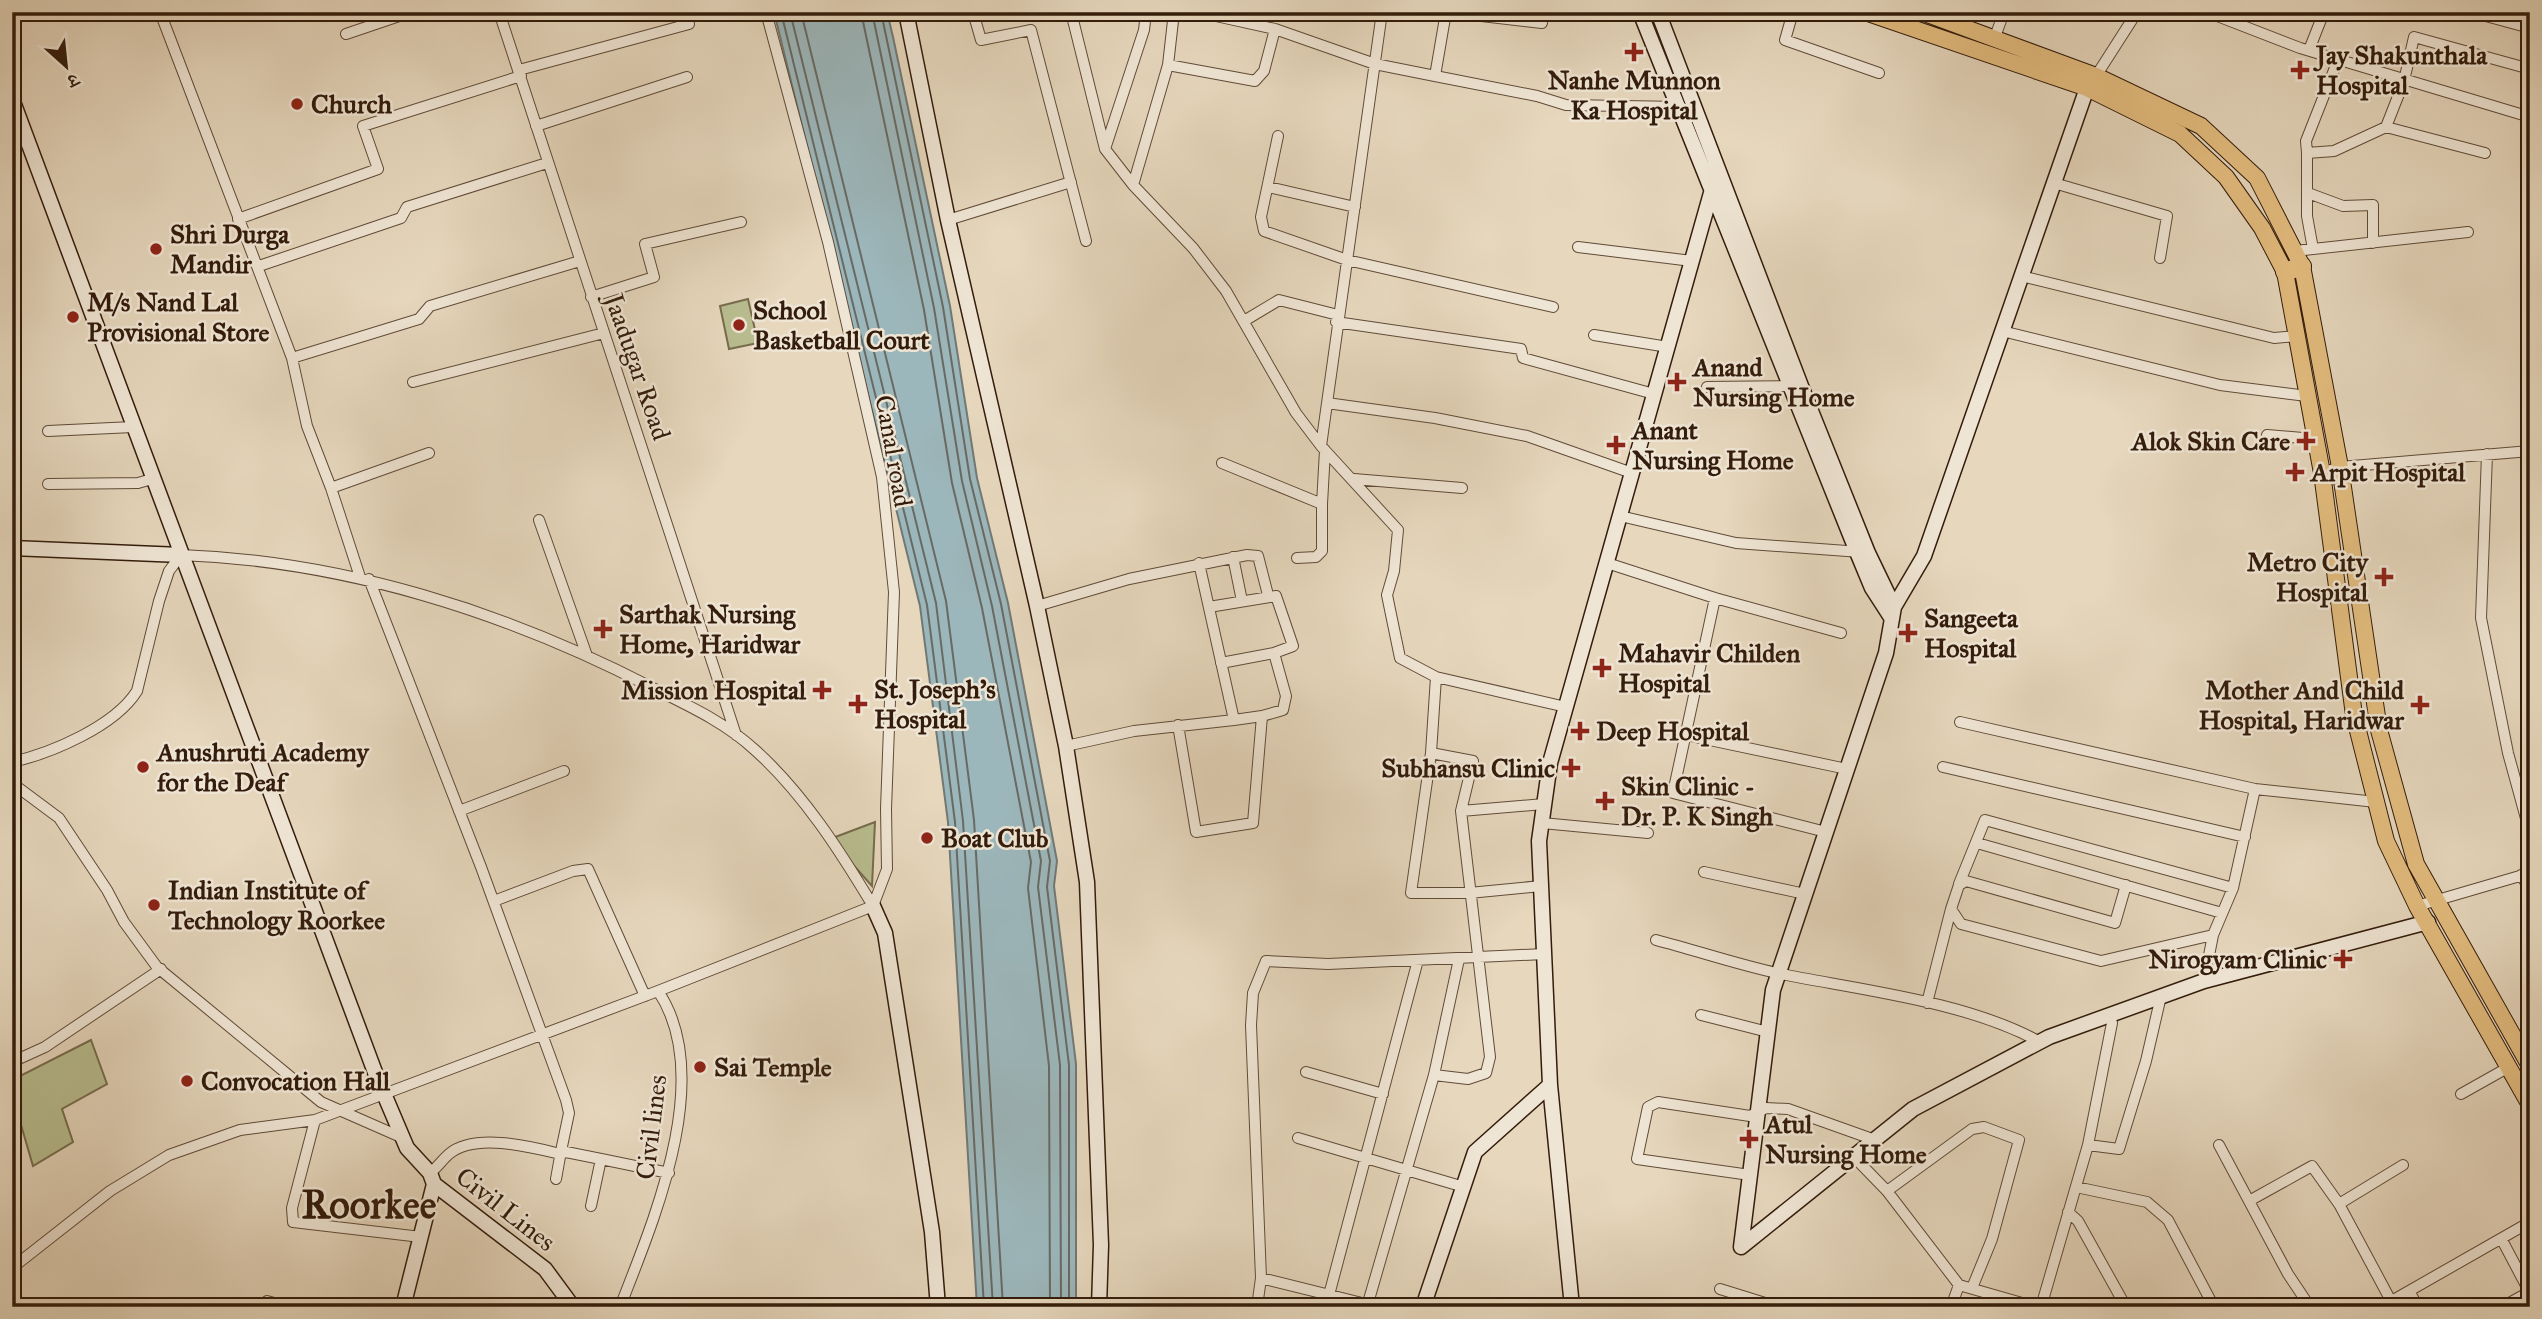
<svg xmlns="http://www.w3.org/2000/svg" width="2542" height="1319" viewBox="0 0 2542 1319" font-family="'IM FELL Great Primer','Noto Serif Devanagari',serif">
  <style>
    .green { fill: #b8bd8f; stroke: #766c4d; stroke-width: 2 }
    .water { fill: #9cb7bc; stroke: #727975; stroke-width: 2 }
    .lines { fill: none; stroke-linecap: round; stroke-linejoin: round }
    .shore { stroke: #686a64; stroke-width: 2 }
    .street-casing { stroke: #604b38; stroke-width: 12 }
    .secondary-casing { stroke: #331c0b; stroke-width: 17 }
    .primary-casing { stroke: #331c0b; stroke-width: 18 }
    .highway-casing { stroke: #331c0b; stroke-width: 20 }
    .street { stroke: #efe5d4; stroke-width: 10 }
    .secondary { stroke: #efe5d4; stroke-width: 14 }
    .primary { stroke: #e3bc7e; stroke-width: 16 }
    .highway { stroke: #e3bc7e; stroke-width: 18 }
    .poi-dot { fill: #8f2418; stroke: #efe5d4; stroke-width: 2.5 }
    .labels { text-anchor: middle; stroke-width: 5; stroke-linejoin: round; paint-order: stroke }
    .poi-label { font-size: 26px; font-weight: bold; fill: #331c0b; stroke: #efe5d4; text-anchor: start }
    .street-label { font-size: 26px; fill: #331c0b; stroke: #efe5d4 }
    .town-label { font-size: 40px; font-weight: bold; fill: #331c0b; stroke: #efe5d4 }
  </style>
  <rect width="100%" height="100%" fill="#e6d7bd"/>
  <filter id="stains"><feTurbulence type="fractalNoise" baseFrequency=".00286" numOctaves="4"/><feColorMatrix values="0 0 0 0 .2 0 0 0 0 .09 0 0 0 0 .02 0 0 0 .5 -.17"/></filter>
  <radialGradient id="worn" r=".72"><stop offset=".6" stop-color="#630" stop-opacity="0"/><stop offset="1" stop-color="#630" stop-opacity=".3"/></radialGradient>
  <!-- green -->
  <path class="green" d="M748 299 758 343 729 349 720 306Z
    M875 822 872 886 830 839Z
    M91 1040 107 1084 62 1109 73 1142 33 1166 12 1094V1080Z"/>
  <!-- water -->
  <path class="water" d="M774 12H887L893 37 950 306 977 478 1008 603 1057 861 1054 886 1076 1064V1307H977L948 822 920 606Z"/>
  <g class="lines">
    <!-- shore -->
    <path class="shore" d="M781 12 927 605 955 822 984 1307
      M790 12 936 603 963 821 993 1307
      M801 12 946 601 974 820 1003 1307
      M861 12 924 310 952 483 982 608 1031 862 1028 888 1049 1066 1050 1307
      M872 12 934 308 962 481 992 606 1041 861 1038 887 1060 1065 1061 1307
      M881 12 943 307 970 479 1001 604 1050 861 1047 887 1069 1065V1307"/>
    <defs>
      <path id="street" d="M160 12 292 358 307 426 331 488 360 577
        M499 12 736 735
        M766 12 828 242 882 477 894 592 886 809 887 869 873 906
        M973 12 981 40 1031 30 1086 241
        M1071 12 1105 149 1133 185
        M1174 12 1168 65 1133 185 1193 248 1226 291 1296 413 1321 446 1398 530 1394 571 1387 595 1400 658 1436 677 1431 753 1473 761 1461 811 1544 804
        M1198 12 1275 29 1375 64 1435 76
        M1446 12 1435 76 1537 96 1566 105 1681 107
        M1447 12 1542 23
        M1793 12 1785 40 1879 73
        M2207 12 2300 48 2530 117
        M2471 12 2530 28
        M346 34 411 12
        M1995 37 2004 12
        M2309 50 2324 12
        M1168 65 1255 81 1264 71 1275 29
        M519 70 689 24
        M2096 76 2137 12
        M536 126 687 77
        M2386 127 2485 153
        M1278 136 1261 217 1264 231 1347 260 1553 307
        M1105 149 1144 30 1146 12
        M2307 153 2306 141 2338 60
        M2054 183 2167 216 2160 258
        M1268 187 1355 207
        M2308 193 2343 206 2373 205V243
        M238 219 378 169 363 126 521 76
        M948 220 1071 182
        M1578 247 1692 261
        M2313 249 2307 216V153L2334 151 2386 127 2404 81 2414 37 2530 69
        M2295 251 2468 232
        M259 266 401 218 407 207 547 163
        M2021 276 2274 338 2297 336
        M591 297 654 277 645 244 741 222
        M1244 321 1279 300 1338 315
        M1336 322 1521 349 1523 358 1654 394
        M2002 331 2220 385 2307 396
        M1594 335 1668 347
        M292 358 419 319 430 306 580 261
        M413 382 604 333
        M1707 387 1793 386
        M1327 403 1435 418 1527 436 1632 473
        M48 431 133 427
        M2267 435 2314 439
        M1321 446 1382 12
        M2487 454 2481 618 2508 753 2530 833
        M1222 463 1322 504 1325 450
        M2322 473 2340 467 2530 451
        M1354 479 1462 488
        M48 484 138 483 152 479
        M331 488 429 453
        M1620 516 1736 543 1861 552
        M539 520 586 653
        M1233 557 1242 601
        M1297 558 1316 557 1322 551V504
        M1607 563 1715 598 1841 633
        M369 579 481 867 566 1100 569 1113 561 1151 556 1153C528 1146 474 1133 449 1154 442 1160 437 1168 430 1173
        M1715 598 1673 793 1826 832
        M1037 606 1129 579 1247 555 1258 556 1268 595
        M1209 607 1276 596 1293 646 1274 653
        M1221 663 1274 653 1286 696 1283 710 1262 716
        M1436 677 1566 707
        M1960 722 2255 789 2376 802
        M1178 725 1196 832 1253 823 1262 716 1234 720
        M1686 735 1847 769
        M1066 746 1134 731 1234 720 1199 563
        M1431 753 1411 893H1469L1541 886
        M12 762C52 753 115 726 137 691L159 601 169 571 181 555C345 561 506 612 651 687 687 705 725 722 755 750 803 793 840 851 873 906
        M1943 767 2245 837
        M12 783 59 818 107 890 124 922 157 967 321 1102 403 1138
        M459 811 564 771
        M1542 823 1648 833
        M1977 843 2222 913
        M1704 872 1805 894
        M2521 875 2530 890
        M1959 884 1985 820 2233 888
        M2126 885 2115 923 1966 881 1959 885 1951 909 1961 924 2101 961 2213 935 2233 888 2255 789
        M494 901 573 871 588 869 645 996
        M2417 906 2530 873
        M1656 940C1698 951 1739 965 1781 974 1862 990 1968 1002 2040 1042
        M2204 981 2213 935
        M1927 1003 1951 909
        M1701 1015 1768 1032
        M12 1062 45 1047 161 969
        M1306 1072 1383 1094
        M1434 1075 1468 1079 1486 1073 1490 1057 1461 811
        M2461 1094 2509 1067
        M315 1120 292 1208 293 1222 421 1237
        M1298 1138 1464 1187
        M2088 1145 2112 1023 2109 1015
        M2219 1145 2288 1274 2310 1307
        M1854 1157 1887 1191 1959 1285 2036 1307
        M1750 1175 1637 1159 1648 1107 1658 1102 1750 1116 1766 1108 1788 1109 1875 1140
        M556 1179 561 1151 601 1159
        M2076 1187 2147 1202 2168 1220 2214 1307
        M1887 1191 1972 1129 1984 1127 2019 1140 1992 1239 1972 1288
        M2249 1201 2312 1166 2339 1204 2391 1301
        M2339 1204 2403 1165
        M591 1206 601 1159 669 1173
        M2068 1212 2078 1221 2126 1307
        M2502 1240 2530 1293
        M12 1268 110 1191 169 1155 240 1130 315 1120 658 991 873 906
        M1261 1278 1378 1307
        M1720 1289 1778 1307
        M2409 1291 2418 1307
        M1329 1295 1418 960
        M267 1301 288 1307
        M1368 1303 1434 1075 1459 959
        M620 1307C653 1222 716 1077 658 991
        M1257 1307 1261 1278 1251 1025 1253 993 1266 961 1328 964 1544 954
        M1951 1307 1959 1285
        M2041 1307 2088 1145 2119 1149 2146 1061 2161 996
        M2381 1307 2530 1222
        M2502 1307 2529 1292"/>
      <path id="secondary" d="M906 12 948 220 1037 606 1066 746 1087 882 1101 1245 1099 1307
        M1640 12 1857 552 1872 588 1892 619
        M1658 12 1801 386 1868 553 1894 607
        M12 99 376 1075 407 1148 430 1173 434 1184 403 1307
        M12 548 181 555
        M873 906 885 933 932 1232 938 1307
        M1550 1085 1572 1307
        M434 1184 545 1269 573 1307
        M1741 1247 1773 990 1886 653 1894 607 1924 556 2087 88 2094 79
        M1741 1247 1913 1109 2049 1037 2204 981 2428 922
        M1423 1307 1475 1152 1550 1085 1539 841 1550 763 1711 193 1723 183"/>
      <path id="primary" d="M1865 12 2087 88 2180 134 2226 177 2262 228 2285 272 2322 473 2354 715 2386 841 2417 906 2530 1105
        M1922 12 2096 76 2201 126 2257 178 2302 266 2340 467 2379 730 2416 864 2530 1066"/>
      <path id="highway" d="M2285 272 2302 266"/>
    </defs>
    <!-- street casing -->
    <use href="#street" class="street-casing"/>
    <!-- secondary casing -->
    <use href="#secondary" class="secondary-casing"/>
    <!-- primary casing -->
    <use href="#primary" class="primary-casing"/>
    <!-- highway casing -->
    <use href="#highway" class="highway-casing"/>
    <!-- street -->
    <use href="#street" class="street"/>
    <!-- secondary -->
    <use href="#secondary" class="secondary"/>
    <!-- primary -->
    <use href="#primary" class="primary"/>
    <!-- highway -->
    <use href="#highway" class="highway"/>
  </g>
  <!-- markers -->
  <g class="poi-dot">
    <path d="M1630.5 41.5h7v7h7v7h-7v7h-7v-7h-7v-7h7z"/>
    <path d="M2296.5 59.5h7v7h7v7h-7v7h-7v-7h-7v-7h7z"/>
    <circle cx="297" cy="104" r="7"/>
    <circle cx="156" cy="249" r="7"/>
    <circle cx="73" cy="317" r="7"/>
    <circle cx="739" cy="325" r="7"/>
    <path d="M1673.5 371.5h7v7h7v7h-7v7h-7v-7h-7v-7h7z"/>
    <path d="M2302.5 430.5h7v7h7v7h-7v7h-7v-7h-7v-7h7z"/>
    <path d="M1612.5 434.5h7v7h7v7h-7v7h-7v-7h-7v-7h7z"/>
    <path d="M2291.5 461.5h7v7h7v7h-7v7h-7v-7h-7v-7h7z"/>
    <path d="M2380.5 566.5h7v7h7v7h-7v7h-7v-7h-7v-7h7z"/>
    <path d="M599.5 618.5h7v7h7v7h-7v7h-7v-7h-7v-7h7z"/>
    <path d="M1904.5 622.5h7v7h7v7h-7v7h-7v-7h-7v-7h7z"/>
    <path d="M1598.5 657.5h7v7h7v7h-7v7h-7v-7h-7v-7h7z"/>
    <path d="M818.5 679.5h7v7h7v7h-7v7h-7v-7h-7v-7h7z"/>
    <path d="M854.5 693.5h7v7h7v7h-7v7h-7v-7h-7v-7h7z"/>
    <path d="M2416.5 694.5h7v7h7v7h-7v7h-7v-7h-7v-7h7z"/>
    <path d="M1576.5 720.5h7v7h7v7h-7v7h-7v-7h-7v-7h7z"/>
    <circle cx="143" cy="767" r="7"/>
    <path d="M1567.5 757.5h7v7h7v7h-7v7h-7v-7h-7v-7h7z"/>
    <path d="M1601.5 790.5h7v7h7v7h-7v7h-7v-7h-7v-7h7z"/>
    <circle cx="927" cy="838" r="7"/>
    <circle cx="154" cy="905" r="7"/>
    <path d="M2339.5 948.5h7v7h7v7h-7v7h-7v-7h-7v-7h7z"/>
    <circle cx="700" cy="1067" r="7"/>
    <circle cx="187" cy="1081" r="7"/>
    <path d="M1745.5 1128.5h7v7h7v7h-7v7h-7v-7h-7v-7h7z"/>
  </g>
  <g class="labels">
    <!-- poi labels -->
    <g class="poi-label">
      <text x="2316" y="64">Jay Shakunthala<tspan x="2316" dy="30">Hospital</tspan></text>
      <text x="1634" y="89" text-anchor="middle">Nanhe Munnon<tspan x="1634" dy="30">Ka Hospital</tspan></text>
      <text x="311" y="113">Church</text>
      <text x="170" y="243">Shri Durga<tspan x="170" dy="30">Mandir</tspan></text>
      <text x="87" y="311">M/s Nand Lal<tspan x="87" dy="30">Provisional Store</tspan></text>
      <text x="753" y="319">School<tspan x="753" dy="30">Basketball Court</tspan></text>
      <text x="1693" y="376">Anand<tspan x="1693" dy="30">Nursing Home</tspan></text>
      <text x="1632" y="439">Anant<tspan x="1632" dy="30">Nursing Home</tspan></text>
      <text x="2290" y="450" text-anchor="end">Alok Skin Care</text>
      <text x="2311" y="481">Arpit Hospital</text>
      <text x="2368" y="571" text-anchor="end">Metro City<tspan x="2368" dy="30">Hospital</tspan></text>
      <text x="619" y="623">Sarthak Nursing<tspan x="619" dy="30">Home, Haridwar</tspan></text>
      <text x="1924" y="627">Sangeeta<tspan x="1924" dy="30">Hospital</tspan></text>
      <text x="1618" y="662">Mahavir Childen<tspan x="1618" dy="30">Hospital</tspan></text>
      <text x="874" y="698">St. Joseph's<tspan x="874" dy="30">Hospital</tspan></text>
      <text x="806" y="699" text-anchor="end">Mission Hospital</text>
      <text x="2404" y="699" text-anchor="end">Mother And Child<tspan x="2404" dy="30">Hospital, Haridwar</tspan></text>
      <text x="1596" y="740">Deep Hospital</text>
      <text x="157" y="761">Anushruti Academy<tspan x="157" dy="30">for the Deaf</tspan></text>
      <text x="1555" y="777" text-anchor="end">Subhansu Clinic</text>
      <text x="1621" y="795">Skin Clinic -<tspan x="1621" dy="30">Dr. P. K Singh</tspan></text>
      <text x="941" y="847">Boat Club</text>
      <text x="168" y="899">Indian Institute of<tspan x="168" dy="30">Technology Roorkee</tspan></text>
      <text x="2327" y="968" text-anchor="end">Nirogyam Clinic</text>
      <text x="714" y="1076">Sai Temple</text>
      <text x="201" y="1090">Convocation Hall</text>
      <text x="1765" y="1133">Atul<tspan x="1765" dy="30">Nursing Home</tspan></text>
    </g>
    <!-- street labels -->
    <g class="street-label">
      <text transform="translate(638 367) rotate(71)" y="9">Jaadugar Road</text>
      <text transform="translate(894 451) rotate(80)" y="9">Canal road</text>
      <text transform="translate(651 1127) rotate(-83)" y="9">Civil lines</text>
      <text transform="translate(506 1209) rotate(38)" y="9">Civil Lines</text>
    </g>
    <!-- town labels -->
    <g class="town-label">
      <text x="369" y="1218">Roorkee</text>
    </g>
  </g>
  <!-- margin -->
  <rect width="2542" height="1319" fill="none" stroke="#e6d7bd" stroke-width="42"/>
  <rect x="14" y="14" width="2514" height="1291" fill="none" stroke="#331c0b" stroke-width="3.5"/>
  <rect x="21" y="21" width="2500" height="1277" fill="none" stroke="#331c0b" stroke-width="2"/>
  <!-- north arrow -->
  <g transform="translate(66 66) rotate(153)" stroke="#efe5d4" stroke-width="5" paint-order="stroke">
  <path d="M0-5L12 26L0 18L-12 26Z" fill="#331c0b"/>
  <text y="-10" font-size="19" font-weight="bold" text-anchor="middle" fill="#331c0b">उ</text>
  </g>
  <rect width="100%" height="100%" filter="url(#stains)"/>
  <rect width="100%" height="100%" fill="url(#worn)"/>
</svg>
